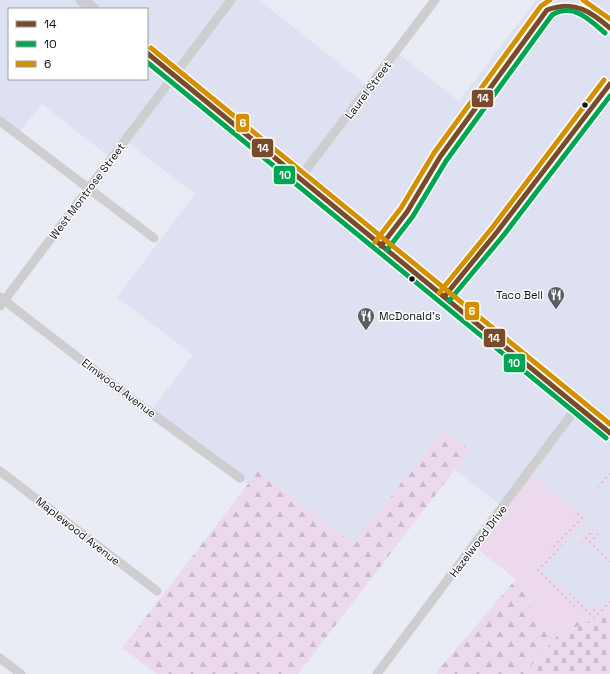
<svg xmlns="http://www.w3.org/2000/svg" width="610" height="674" viewBox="0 0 610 674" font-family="'Space Grotesk',sans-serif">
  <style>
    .built { fill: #dde1f1; fill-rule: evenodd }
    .grass { fill: #ecdaec }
    .forest { fill: url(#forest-firs) }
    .cemetery { fill: url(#cemetery-stones) }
    .garden { fill: url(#garden-dots) }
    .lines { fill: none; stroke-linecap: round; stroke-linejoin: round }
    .minor { stroke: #ceced0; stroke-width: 9 }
    .secondary { stroke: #cacccf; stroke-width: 12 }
    .bus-1-casing { stroke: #fff; stroke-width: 8 }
    .bus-2-casing { stroke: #fff; stroke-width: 8 }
    .bus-3-casing { stroke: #fff; stroke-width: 8 }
    .bus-1 { stroke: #7a4b2a; stroke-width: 5 }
    .bus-2 { stroke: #00a651; stroke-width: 5 }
    .bus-3 { stroke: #d49003; stroke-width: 5 }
    .bus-dot { fill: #0f1015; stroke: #fff; stroke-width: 1.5 }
    .labels { text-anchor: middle; stroke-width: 3; stroke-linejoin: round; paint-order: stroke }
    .street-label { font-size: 11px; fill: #0f1015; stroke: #fff }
    .poi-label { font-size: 11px; fill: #0f1015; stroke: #fff; text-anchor: end }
    .line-badge { stroke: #fff; stroke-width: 1.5 }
    .badge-label { font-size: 11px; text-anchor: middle; font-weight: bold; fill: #fff }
  </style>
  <defs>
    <pattern id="forest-firs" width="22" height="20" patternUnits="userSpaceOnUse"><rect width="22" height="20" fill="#ecdaec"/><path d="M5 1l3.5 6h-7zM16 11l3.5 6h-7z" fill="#c9baca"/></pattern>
    <pattern id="cemetery-stones" width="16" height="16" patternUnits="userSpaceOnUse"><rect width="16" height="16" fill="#ecdaec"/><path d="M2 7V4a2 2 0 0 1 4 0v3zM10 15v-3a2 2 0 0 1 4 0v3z" fill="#c9baca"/></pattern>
    <pattern id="garden-dots" width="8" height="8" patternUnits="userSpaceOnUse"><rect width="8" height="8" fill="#ecdaec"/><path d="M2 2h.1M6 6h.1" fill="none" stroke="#c9baca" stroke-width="1.8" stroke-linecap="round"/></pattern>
  </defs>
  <rect width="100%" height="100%" fill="#e9ecf4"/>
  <!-- built -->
  <path class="built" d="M0 0H259L369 87 396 52 459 101 536 0H610V606L595 619 577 627 474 546 503 507 455 470 470 450 443 429 354 545 259 471 248 484 150 412 193 355 117 297 195 194 126 141 112 159 42 104 18 134 0 121ZM9 9H147V79H9Z"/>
  <!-- grass -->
  <path class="grass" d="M531 474 580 512 534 572 578 610 590 617 557 630C536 620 530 613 528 589L474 546Z"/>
  <!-- forest -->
  <path class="forest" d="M443 429 470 450 298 674H157L122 648 258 471 354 544Z
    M516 579 528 589C530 613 536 620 558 630L590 617 595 619 559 634 524 674H437L439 669Z"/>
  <!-- cemetery -->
  <path class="cemetery" d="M610 606V674H524L559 634 595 619Z"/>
  <!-- garden -->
  <path class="garden" d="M610 470V475L580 512 586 517 542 571 589 609 594 604 600 609 610 596V606L595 619 578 610 534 572Z
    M603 524 598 532 599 536 593 544 610 560V562L583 541 579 546 577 545 589 528 596 532Z"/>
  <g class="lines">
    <!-- minor -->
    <path class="minor" d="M0 121 154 238
      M299 179 435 0
      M0 297 133 400 240 478
      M0 306 231 0
      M0 471 157 591
      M0 658 21 674
      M377 674 577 407"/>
    <!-- secondary -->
    <path class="secondary" d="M82 0 93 9
      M147 53 610 433"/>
    <defs>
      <path id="bus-1" d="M147 53 610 433
        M381 246 407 212 440 157 547 10C574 0 590 11 610 28
        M444 297 497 232 610 84"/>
      <path id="bus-2" d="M147 62 606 438
        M387 250 413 216 446 161 552 15C573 2 590 20 605 33
        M449 301 503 236 610 96"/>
      <path id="bus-3" d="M583 0 610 19
        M151 48 610 424
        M375 242 401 208 434 153 541 6 550 0
        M439 293 492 228 604 80"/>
    </defs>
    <!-- bus-1 casing -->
    <use href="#bus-1" class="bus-1-casing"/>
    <!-- bus-2 casing -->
    <use href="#bus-2" class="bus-2-casing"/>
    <!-- bus-3 casing -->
    <use href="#bus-3" class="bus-3-casing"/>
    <!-- bus-1 -->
    <use href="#bus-1" class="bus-1"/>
    <!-- bus-2 -->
    <use href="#bus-2" class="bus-2"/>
    <!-- bus-3 -->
    <use href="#bus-3" class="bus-3"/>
  </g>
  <!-- icons -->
  <defs>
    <symbol id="restaurant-pin" viewBox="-11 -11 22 30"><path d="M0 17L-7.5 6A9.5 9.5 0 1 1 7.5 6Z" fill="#5b5d63" stroke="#fff"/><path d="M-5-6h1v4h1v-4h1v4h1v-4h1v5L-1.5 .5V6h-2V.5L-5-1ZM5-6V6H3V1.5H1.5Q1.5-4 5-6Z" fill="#fff"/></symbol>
  </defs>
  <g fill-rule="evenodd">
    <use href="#restaurant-pin" x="546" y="285" width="20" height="27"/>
    <use href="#restaurant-pin" x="356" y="306" width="20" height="27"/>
  </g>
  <!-- markers -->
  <g class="bus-dot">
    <circle cx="585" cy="105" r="3.5"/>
    <circle cx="412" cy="279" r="3.5"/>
  </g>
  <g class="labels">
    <!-- street labels -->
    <g class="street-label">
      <text transform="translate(368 90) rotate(-53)" y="4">Laurel Street</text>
      <text transform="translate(87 191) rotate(-53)" y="4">West Montrose Street</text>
      <text transform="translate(119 388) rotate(37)" y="4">Elmwood Avenue</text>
      <text transform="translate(78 531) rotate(38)" y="4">Maplewood Avenue</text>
      <text transform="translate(478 541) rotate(-53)" y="4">Hazelwood Drive</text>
    </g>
    <!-- poi labels -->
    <g class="poi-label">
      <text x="543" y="299">Taco Bell</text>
      <text x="379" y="320" text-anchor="start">McDonald's</text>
    </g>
  </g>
  <g class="line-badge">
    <rect x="471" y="89" width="23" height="19" rx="4" fill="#7a4b2a"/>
    <rect x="235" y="113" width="15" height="20" rx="4" fill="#d49003"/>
    <rect x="251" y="138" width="23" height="20" rx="4" fill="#7a4b2a"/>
    <rect x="273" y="165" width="23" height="20" rx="4" fill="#00a651"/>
    <rect x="464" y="301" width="16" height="20" rx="4" fill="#d49003"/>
    <rect x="483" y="328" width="23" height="20" rx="4" fill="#7a4b2a"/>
    <rect x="503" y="353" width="23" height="20" rx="4" fill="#00a651"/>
  </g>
  <g class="badge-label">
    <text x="483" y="102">14</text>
    <text x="243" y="127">6</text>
    <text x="263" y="152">14</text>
    <text x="285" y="179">10</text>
    <text x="472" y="315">6</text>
    <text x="494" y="342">14</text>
    <text x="514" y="367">10</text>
  </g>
  <!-- legend -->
  <rect x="8" y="8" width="140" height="72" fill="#ffffff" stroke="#9f9fa1"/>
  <rect x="16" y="21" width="20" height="6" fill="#7a4b2a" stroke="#9f9fa1"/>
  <text x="44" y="28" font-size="12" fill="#0f1015">14</text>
  <rect x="16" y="41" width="20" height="6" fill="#00a651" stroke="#9f9fa1"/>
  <text x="44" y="48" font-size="12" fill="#0f1015">10</text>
  <rect x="16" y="61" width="20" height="6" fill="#d49003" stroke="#9f9fa1"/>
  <text x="44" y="68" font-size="12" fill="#0f1015">6</text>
</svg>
